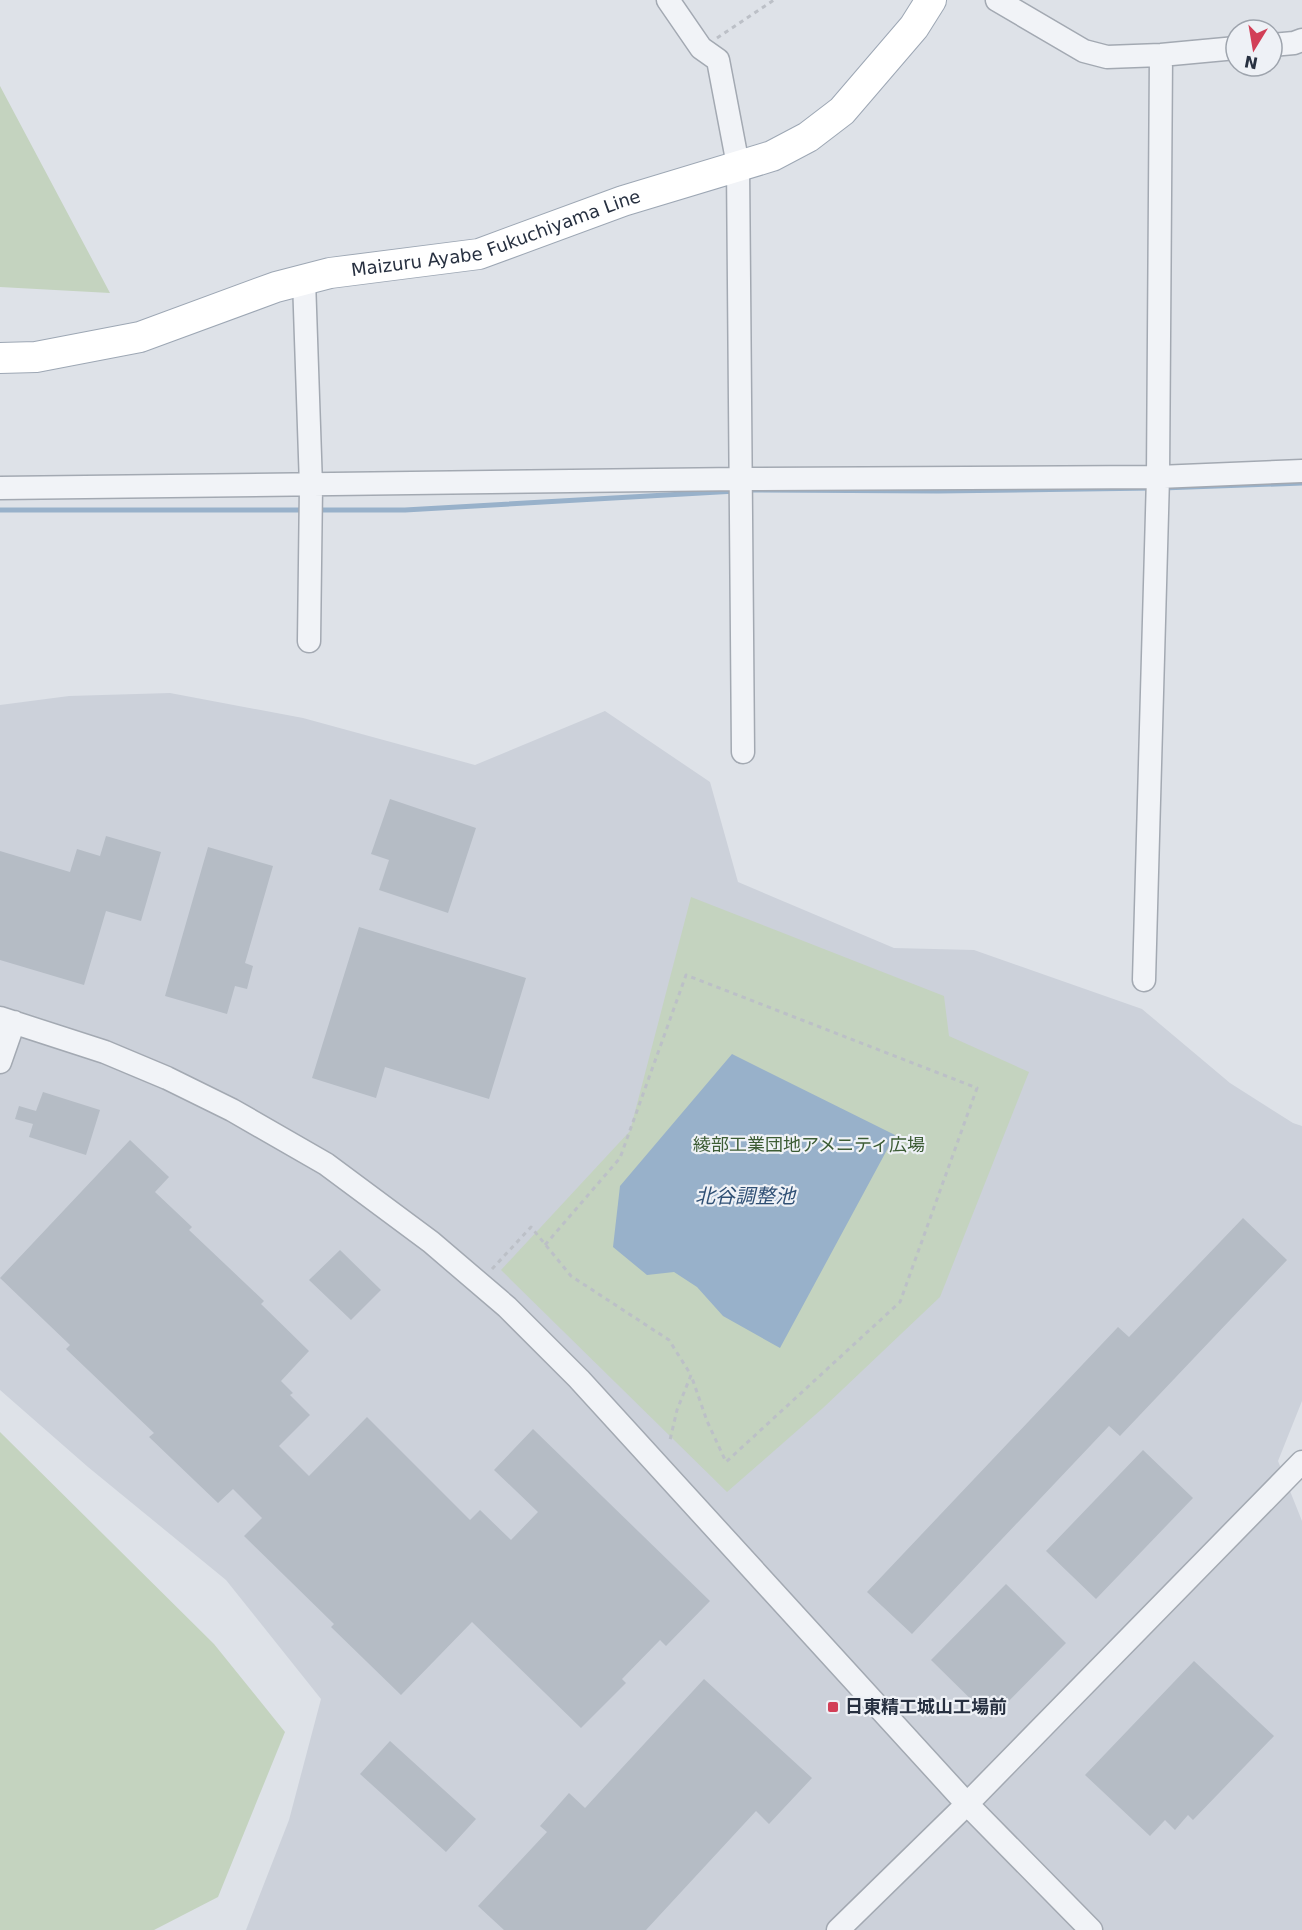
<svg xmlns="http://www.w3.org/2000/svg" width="1302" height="1930" viewBox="0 0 1302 1930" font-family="'DejaVu Sans','Noto Sans JP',sans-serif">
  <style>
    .built { fill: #ccd1da }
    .green { fill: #c4d3bf }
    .water { fill: #98b1ca }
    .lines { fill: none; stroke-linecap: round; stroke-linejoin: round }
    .stream { stroke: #98b1ca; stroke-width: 5 }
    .building { fill: #b5bcc5 }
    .minor-casing { stroke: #a3a9b2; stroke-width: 25 }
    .major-casing { stroke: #9da7b4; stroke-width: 32 }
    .path { stroke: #bcc0c7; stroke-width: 3; stroke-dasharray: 4.5 4.5; stroke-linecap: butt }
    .minor { stroke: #f1f3f7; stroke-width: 22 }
    .major { stroke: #fff; stroke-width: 30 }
    .poi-dot { fill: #d23f57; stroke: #eef1f6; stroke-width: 2 }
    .labels { text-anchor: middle; stroke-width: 4.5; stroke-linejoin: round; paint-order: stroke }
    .street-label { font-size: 18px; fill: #273040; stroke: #eef1f6 }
    .park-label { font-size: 18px; fill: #3c5c34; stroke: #eef1f6 }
    .poi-label { font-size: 18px; font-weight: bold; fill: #273040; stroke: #eef1f6; text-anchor: start }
    .water-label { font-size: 20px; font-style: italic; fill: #305075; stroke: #eef1f6 }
  </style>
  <rect width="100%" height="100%" fill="#dee2e8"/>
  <!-- built -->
  <path class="built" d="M170 693 303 718 475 765 605 711 710 782 738 882 894 948 974 950 1142 1009 1230 1083 1293 1123 1302 1126V1401L1278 1461 1302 1521V1930H246L289 1820 321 1699 226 1580 88 1467 0 1390V705L69 696Z"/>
  <!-- green -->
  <path class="green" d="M0 86 110 293 0 287Z
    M691 897 944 996 949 1036 1029 1072 940 1297 823 1408 727 1492 501 1270 630 1131Z
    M0 1432 214 1644 285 1732 218 1897 154 1930H0Z"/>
  <!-- water -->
  <path class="water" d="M732 1054 895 1135 780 1348 723 1316 697 1287 674 1272 647 1275 613 1247 620 1186Z"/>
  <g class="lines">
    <!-- stream -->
    <path class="stream" d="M1162 488 1302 483
      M745 490 938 491 1153 488
      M0 510H304
      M317 510H405L736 491"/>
  </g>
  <!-- building -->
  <path class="building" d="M390 799 476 828 448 913 379 890 389 860 371 854Z
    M106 836 161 852 141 921 106 911 84 985 0 960V851L70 872 77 849 100 856Z
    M208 847 273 866 245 963 253 966 247 989 235 986 227 1014 165 996Z
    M359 927 526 978 489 1099 385 1067 376 1098 312 1078Z
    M43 1092 100 1110 86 1155 29 1137 33 1124 15 1119 19 1106 36 1111Z
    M130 1140 169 1177 155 1192 192 1227 189 1230 264 1301 261 1304 309 1351 281 1381 293 1393 290 1395 310 1415 279 1446 309 1476 367 1417 470 1520 480 1510 511 1540 538 1512 494 1470 533 1429 710 1601 666 1646 660 1640 622 1679 626 1683 581 1728 472 1622 401 1695 331 1627 334 1624 244 1536 262 1518 233 1489 218 1503 149 1437 154 1433 66 1349 70 1345 0 1278Z
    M1243 1218 1287 1260 1120 1436 1109 1426 912 1634 867 1592 1118 1327 1129 1337Z
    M340 1250 381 1290 351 1320 309 1280Z
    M1143 1450 1193 1498 1096 1599 1046 1551Z
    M1006 1584 1066 1643 991 1719 931 1660Z
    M1194 1661 1274 1736 1193 1820 1188 1815 1175 1830 1165 1820 1150 1836 1085 1775Z
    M704 1679 812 1778 769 1824 756 1811 646 1930H504L478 1906 547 1832 540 1826 569 1793 585 1808Z
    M390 1741 476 1819 446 1852 360 1774Z"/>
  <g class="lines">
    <defs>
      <path id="minor" d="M668 0 701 48 718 60 738 165 743 752
        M997 0 1084 51 1107 57 1161 55 1236 48
        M1272 45 1294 43 1302 40
        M304 280 311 486 309 641
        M0 488 740 479 1158 477 1302 471
        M1144 980 1158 477 1161 55
        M0 1018 105 1052 167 1078 232 1110 326 1164 431 1242 507 1307 579 1379 967 1804 1091 1930
        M0 1062 14 1022
        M838 1930 967 1804 1302 1462"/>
      <g id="major">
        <path id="s1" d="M0 358 36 357 140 337 276 287 330 273 479 254 623 201 772 156 808 137 842 111 914 27 931 0"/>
      </g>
    </defs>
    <!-- minor casing -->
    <use href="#minor" class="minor-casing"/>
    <!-- major casing -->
    <use href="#major" class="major-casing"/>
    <!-- path -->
    <path class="path" d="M717 38 774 0
      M545 1245 620 1158 686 975 977 1088 900 1302 726 1462 707 1421 691 1375
      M492 1269 531 1227 571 1276 669 1340 691 1375 677 1410 670 1440"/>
    <!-- minor -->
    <use href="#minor" class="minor"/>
    <!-- major -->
    <use href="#major" class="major"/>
  </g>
  <!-- markers -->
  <rect class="poi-dot" x="827" y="1701" width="12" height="12" rx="3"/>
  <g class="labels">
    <!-- street labels -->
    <g class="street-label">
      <text dy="6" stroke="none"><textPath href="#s1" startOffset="514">Maizuru Ayabe Fukuchiyama Line</textPath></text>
    </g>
    <!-- park labels -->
    <g class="park-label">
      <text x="809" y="1151">綾部工業団地アメニティ広場</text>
    </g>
    <!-- poi labels -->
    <g class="poi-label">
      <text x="845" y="1713">日東精工城山工場前</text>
    </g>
    <!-- water labels -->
    <g class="water-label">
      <text x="745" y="1203">北谷調整池</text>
    </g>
  </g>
  <!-- north arrow -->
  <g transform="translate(1254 48) rotate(191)"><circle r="28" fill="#eef1f6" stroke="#9ea4ad" stroke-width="1.5"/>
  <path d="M0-4.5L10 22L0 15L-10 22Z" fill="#d23f57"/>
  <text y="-9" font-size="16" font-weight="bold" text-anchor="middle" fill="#273040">N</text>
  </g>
</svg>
